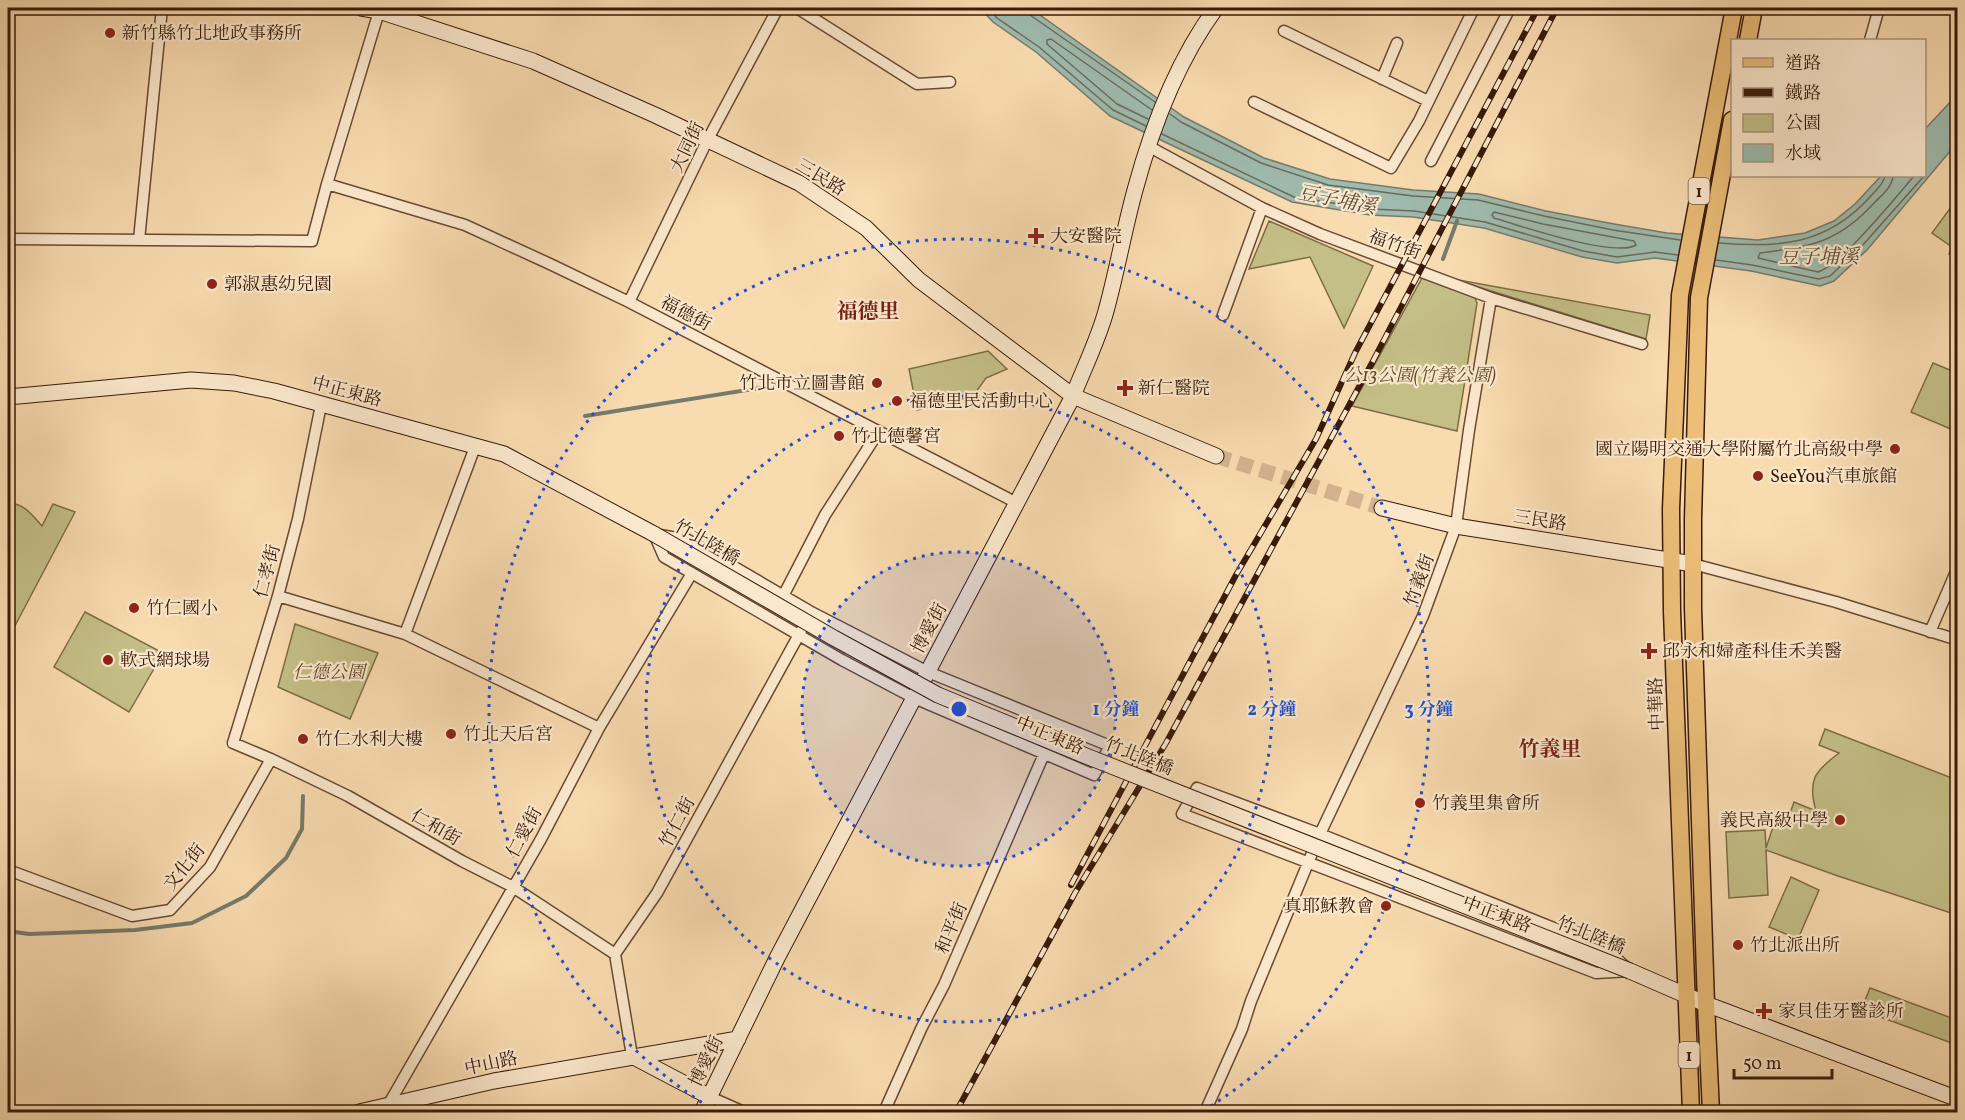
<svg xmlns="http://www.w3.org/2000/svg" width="1965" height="1120" viewBox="0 0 1965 1120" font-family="Vollkorn,'Noto Serif TC',serif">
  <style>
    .green { fill: #c4be87; stroke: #7e6c48; stroke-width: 1.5 }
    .water { fill: #9ebbae; stroke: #767b6c; stroke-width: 1.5 }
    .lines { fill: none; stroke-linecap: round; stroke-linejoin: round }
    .shore { stroke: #6c6a5c; stroke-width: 1.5 }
    .stream { stroke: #767b6c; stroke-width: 4 }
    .secondary-tunnel { stroke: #d3b48f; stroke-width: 15; stroke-dasharray: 15 8; stroke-linecap: butt }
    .street-casing { stroke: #694a33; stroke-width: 13 }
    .secondary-casing { stroke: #391a09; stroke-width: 17 }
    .primary-casing { stroke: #391a09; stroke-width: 19 }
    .street { stroke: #fbe8cc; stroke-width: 10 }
    .secondary { stroke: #fbe8cc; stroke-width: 15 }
    .primary { stroke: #ecbe78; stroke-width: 16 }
    .rail-casing { stroke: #391a09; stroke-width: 6 }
    .rail { stroke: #fbe8cc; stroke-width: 4; stroke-dasharray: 11; stroke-linecap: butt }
    .secondary-bridge-casing { stroke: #391a09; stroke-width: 17; stroke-linecap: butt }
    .secondary-bridge { stroke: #fbe8cc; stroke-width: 15 }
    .ring { fill: none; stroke: #1d4ed8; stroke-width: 3; stroke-dasharray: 3 6 }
    .poi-dot { fill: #8f2418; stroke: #fbe8cc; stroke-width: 2 }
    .labels { text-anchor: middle; stroke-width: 4.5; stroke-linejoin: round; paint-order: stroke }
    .shield { fill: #fbe8cc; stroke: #735844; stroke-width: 1.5 }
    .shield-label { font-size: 16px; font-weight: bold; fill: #391a09 }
    .poi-label { font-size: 18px; fill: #391a09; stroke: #fbe8cc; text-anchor: start }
    .street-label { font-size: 18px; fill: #391a09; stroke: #fbe8cc }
    .park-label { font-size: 18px; font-style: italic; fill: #634b2f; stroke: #fbe8cc }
    .water-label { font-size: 20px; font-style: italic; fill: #574a3b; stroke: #fbe8cc }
    .quarter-label { font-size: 21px; font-weight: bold; fill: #7a1f14; stroke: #fbe8cc }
    .centre { fill: #1d4ed8; stroke: #fbe8cc; stroke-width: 3 }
    .ring-label { font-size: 18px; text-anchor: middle; font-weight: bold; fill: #1d4ed8; stroke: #fbe8cc; stroke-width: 4.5; stroke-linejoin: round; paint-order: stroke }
  </style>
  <rect width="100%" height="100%" fill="#f9dbb0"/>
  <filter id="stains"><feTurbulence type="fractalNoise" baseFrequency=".00333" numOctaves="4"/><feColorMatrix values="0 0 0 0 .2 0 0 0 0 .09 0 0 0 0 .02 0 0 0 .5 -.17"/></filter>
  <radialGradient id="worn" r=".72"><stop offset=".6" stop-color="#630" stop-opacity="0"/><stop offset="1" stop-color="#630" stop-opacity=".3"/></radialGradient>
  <!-- green -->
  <path class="green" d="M1957 199V260L1949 254 1952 247 1932 233Z
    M1269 221 1373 266 1344 328 1310 257 1249 269Z
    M1422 278 1473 293 1477 303 1457 431 1352 406Z
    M1453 279 1650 315 1646 339Z
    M988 351 1007 369 986 378 973 396 917 410 909 369Z
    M1933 363 1957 373V419L1953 430 1911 412Z
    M8 503C24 503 32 515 42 526L53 504 75 512 8 639Z
    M85 612 163 653 129 712 54 667Z
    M295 624 378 653 350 719 278 687Z
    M1825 729 1957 780V915L1838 876 1766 850 1768 895 1729 898 1726 832 1765 830 1766 848 1777 815 1788 819 1794 802 1816 811C1807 780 1815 771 1839 753L1819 745Z
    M1791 877 1819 890 1798 939 1769 927Z
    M1870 988 1957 1020V1045L1861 1010Z"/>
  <!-- water -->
  <path class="water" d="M980 8H1030L1184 117 1264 158 1330 179 1413 190 1479 194 1546 211 1614 224 1667 233 1758 240 1805 233 1834 221 1855 204 1881 176H1924L1925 129 1957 95V143L1867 250 1834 281 1820 286 1751 271 1655 258 1617 263 1582 257 1484 228 1413 217 1370 215 1292 202 1110 116 1036 52 993 22Z"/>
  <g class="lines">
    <!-- shore -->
    <path class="shore" d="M988 8 997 18 1039 47 1113 110 1146 126
      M1027 8 1030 15 1155 102
      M1170 114 1181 122 1261 163 1328 185 1413 196 1478 200 1544 216 1613 230 1680 240
      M1148 119 1117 104 1047 44V40L1051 39 1152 110
      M1162 134 1294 197 1371 209 1414 211 1485 222 1583 251 1617 257 1655 252 1678 255
      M1893 176C1892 187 1883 194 1875 202 1838 243 1812 246 1760 253L1758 258 1818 272C1841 265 1896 197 1914 176
      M1494 212 1543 224 1634 241 1636 245C1615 258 1520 226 1494 218L1492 215Z
      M1719 243C1779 248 1826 245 1869 198 1875 191 1884 184 1885 176
      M1716 260 1752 265 1819 279 1830 276 1862 246 1924 176"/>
    <!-- stream -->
    <path class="stream" d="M1443 259 1457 221
      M585 416 766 387
      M8 931 29 934 84 932 135 930 192 923 246 896 286 858 302 829 303 796"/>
    <!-- secondary-tunnel -->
    <path class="secondary-tunnel" d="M1216 456 1382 508"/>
    <defs>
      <path id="street" d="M797 8 917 84 950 82
        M1284 31 1428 101
        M1870 40 1879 8
        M1382 79 1397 43
        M1254 102 1391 168 1419 121 1474 8
        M1148 146 1262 208 1320 234 1491 298 1642 344
        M1431 161 1510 8
        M327 184 465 225 550 264 629 302 1017 503
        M8 239 312 241 327 184 380 8
        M139 240 162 8
        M629 302 707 141 778 8
        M1223 315 1262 208
        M321 405 298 519 278 596 233 743 271 759 348 796 462 861 513 887 615 954
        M654 534 688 540 813 613 928 672 1110 746 1094 775 914 698 842 660 664 557Z
        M1693 564 1836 602 1958 640
        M278 596 405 634 599 728
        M780 602 825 515 879 431
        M1930 632 1958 567
        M405 634 475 447
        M1197 788 1320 834 1606 949 1630 971 1596 973 1182 814Z
        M8 870 132 916 170 910 210 867 271 759
        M632 1056 615 954 657 893 801 631
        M710 1097 744 1112
        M387 1107 541 839 599 728 692 573
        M884 1112 921 1029 944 985 1044 754
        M1205 1112 1242 1029 1251 1001 1320 834 1423 616 1456 526 1469 430 1491 298"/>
      <path id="secondary" d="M361 8 379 11 533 61 655 115 799 183 866 228 919 280 1073 396 1216 456
        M8 397 191 380 234 383 274 391 504 454 654 534
        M1382 508 1456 526 1693 564
        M1630 971 1706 1004 1958 1099
        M632 1056 710 1097
        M359 1112 494 1081 738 1039
        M702 1112 777 958 1073 396C1084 368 1098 340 1106 311 1117 271 1124 230 1135 190 1152 127 1177 61 1216 8"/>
      <path id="primary" d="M1748 40 1754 8
        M1691 1112 1672 611 1671 509 1680 295 1734 8
        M1711 1112 1706 1004 1693 608V519L1699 298 1732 120"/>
    </defs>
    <!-- street casing -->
    <use href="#street" class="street-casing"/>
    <!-- secondary casing -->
    <use href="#secondary" class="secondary-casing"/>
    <!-- primary casing -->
    <use href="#primary" class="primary-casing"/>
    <!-- street -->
    <use href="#street" class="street"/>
    <!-- secondary -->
    <use href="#secondary" class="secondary"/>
    <!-- primary -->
    <use href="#primary" class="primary"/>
    <defs>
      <path id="rail" d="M1071 885 1236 575 1316 439 1355 353 1538 8
        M956 1112 1075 893 1166 743 1373 361 1557 8"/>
    </defs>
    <!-- rail casing -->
    <use href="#rail" class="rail-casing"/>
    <!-- rail -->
    <use href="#rail" class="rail"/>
    <defs>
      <path id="secondary-bridge" d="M654 534 834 638 938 695 1086 756 1630 971"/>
    </defs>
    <!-- secondary-bridge casing -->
    <use href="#secondary-bridge" class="secondary-bridge-casing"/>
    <!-- secondary-bridge -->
    <use href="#secondary-bridge" class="secondary-bridge"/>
  </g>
  <!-- distance rings -->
  <circle cx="959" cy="709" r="157" fill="#1d4ed8" fill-opacity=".12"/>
  <g class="ring">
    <circle cx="959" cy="709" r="157"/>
    <circle cx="959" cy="709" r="313"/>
    <path d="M717 1112A470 470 0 1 1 1201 1112"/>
  </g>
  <!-- markers -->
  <g class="poi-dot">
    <circle cx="110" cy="33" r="6"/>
    <path d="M1033 227h6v6h6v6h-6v6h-6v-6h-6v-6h6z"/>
    <circle cx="212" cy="284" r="6"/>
    <circle cx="877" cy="383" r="6"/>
    <path d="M1122 379h6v6h6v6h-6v6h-6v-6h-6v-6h6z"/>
    <circle cx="897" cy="401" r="6"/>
    <circle cx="839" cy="436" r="6"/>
    <circle cx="1895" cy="449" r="6"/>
    <circle cx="1758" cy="476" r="6"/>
    <circle cx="134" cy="608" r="6"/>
    <path d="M1646 642h6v6h6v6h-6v6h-6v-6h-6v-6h6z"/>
    <circle cx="108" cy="660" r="6"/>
    <circle cx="451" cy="734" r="6"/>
    <circle cx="303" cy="739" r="6"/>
    <circle cx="1420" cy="803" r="6"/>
    <circle cx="1840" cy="820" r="6"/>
    <circle cx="1386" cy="906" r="6"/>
    <circle cx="1738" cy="945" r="6"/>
    <path d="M1761 1002h6v6h6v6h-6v6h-6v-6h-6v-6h6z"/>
  </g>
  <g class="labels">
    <!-- shield labels -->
    <g class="shield">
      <rect x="1688.5" y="178" width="21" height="26" rx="4.5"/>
      <rect x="1678.5" y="1042" width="21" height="26" rx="4.5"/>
    </g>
    <g class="shield-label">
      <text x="1699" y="197">1</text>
      <text x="1689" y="1061">1</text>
    </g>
    <!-- poi labels -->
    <g class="poi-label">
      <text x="122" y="39">新竹縣竹北地政事務所</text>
      <text x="1050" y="242">大安醫院</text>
      <text x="224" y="290">郭淑惠幼兒園</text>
      <text x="865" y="389" text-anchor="end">竹北市立圖書館</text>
      <text x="1138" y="394">新仁醫院</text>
      <text x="909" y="407">福德里民活動中心</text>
      <text x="851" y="442">竹北德馨宮</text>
      <text x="1883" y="455" text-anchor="end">國立陽明交通大學附屬竹北高級中學</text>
      <text x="1770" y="482">SeeYou汽車旅館</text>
      <text x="146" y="614">竹仁國小</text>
      <text x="1662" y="657">邱永和婦產科佳禾美醫</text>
      <text x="120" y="666">軟式網球場</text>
      <text x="463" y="740">竹北天后宮</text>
      <text x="315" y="745">竹仁水利大樓</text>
      <text x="1432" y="809">竹義里集會所</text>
      <text x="1828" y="826" text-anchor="end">義民高級中學</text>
      <text x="1374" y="912" text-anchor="end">真耶穌教會</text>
      <text x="1750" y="951">竹北派出所</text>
      <text x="1778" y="1017">家貝佳牙醫診所</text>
    </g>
    <!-- street labels -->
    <g class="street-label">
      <text transform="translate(687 147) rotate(-64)" y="6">大同街</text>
      <text transform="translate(821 177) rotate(31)" y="6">三民路</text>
      <text transform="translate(1395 244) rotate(20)" y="6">福竹街</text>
      <text transform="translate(686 313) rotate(28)" y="6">福德街</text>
      <text transform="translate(347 391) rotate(15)" y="6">中正東路</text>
      <text transform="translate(1540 520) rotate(9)" y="6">三民路</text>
      <text transform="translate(707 542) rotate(30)" y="6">竹北陸橋</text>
      <text transform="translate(267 571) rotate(-75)" y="6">仁孝街</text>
      <text transform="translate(1419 580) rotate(-70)" y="6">竹義街</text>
      <text transform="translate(929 628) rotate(-62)" y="6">博愛街</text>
      <text transform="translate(1656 704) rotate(-92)" y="6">中華路</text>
      <text transform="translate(1050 735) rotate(23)" y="6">中正東路</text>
      <text transform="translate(1139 756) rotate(22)" y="6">竹北陸橋</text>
      <text transform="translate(677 822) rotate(-62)" y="6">竹仁街</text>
      <text transform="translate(436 827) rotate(30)" y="6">仁和街</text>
      <text transform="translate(524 832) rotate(-62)" y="6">仁愛街</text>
      <text transform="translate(184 867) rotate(-51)" y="6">文化街</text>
      <text transform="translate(1497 914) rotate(21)" y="6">中正東路</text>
      <text transform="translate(951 928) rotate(-67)" y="6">和平街</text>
      <text transform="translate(1591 935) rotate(22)" y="6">竹北陸橋</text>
      <text transform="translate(706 1061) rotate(-64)" y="6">博愛街</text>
      <text transform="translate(491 1063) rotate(-12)" y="6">中山路</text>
    </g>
    <!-- park labels -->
    <g class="park-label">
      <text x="1420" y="381">公13公園(竹義公園)</text>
      <text x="329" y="678">仁德公園</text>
    </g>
    <!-- water labels -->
    <g class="water-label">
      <text transform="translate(1337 199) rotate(11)" y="7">豆子埔溪</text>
      <text x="1819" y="263">豆子埔溪</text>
    </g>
    <!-- quarter labels -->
    <g class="quarter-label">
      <text x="868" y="318">福德里</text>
      <text x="1550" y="756">竹義里</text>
    </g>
  </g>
  <circle cx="959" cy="709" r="9" class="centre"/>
  <g class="ring-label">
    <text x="1116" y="715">1 分鐘</text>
    <text x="1272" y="715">2 分鐘</text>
    <text x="1429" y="715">3 分鐘</text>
  </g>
  <!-- margin -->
  <rect width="1965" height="1120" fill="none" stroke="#f9dbb0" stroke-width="30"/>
  <rect x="9" y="9" width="1947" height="1102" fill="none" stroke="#391a09" stroke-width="3"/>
  <rect x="15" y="15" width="1935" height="1090" fill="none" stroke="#391a09" stroke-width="1.5"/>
  <!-- legend -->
  <rect x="1731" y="39" width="195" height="138" fill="#fbe8cc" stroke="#ad967e" stroke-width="1.5"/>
  <rect x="1743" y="58" width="30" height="9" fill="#ecbe78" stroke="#ad967e" stroke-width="1.5"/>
  <text x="1785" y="69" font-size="18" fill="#391a09">道路</text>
  <rect x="1743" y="88" width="30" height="9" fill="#391a09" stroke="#ad967e" stroke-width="1.5"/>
  <text x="1785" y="99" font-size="18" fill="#391a09">鐵路</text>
  <rect x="1743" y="114" width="30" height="18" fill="#c4be87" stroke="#ad967e" stroke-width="1.5"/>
  <text x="1785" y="129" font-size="18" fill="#391a09">公園</text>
  <rect x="1743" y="144" width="30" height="18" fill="#9ebbae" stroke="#ad967e" stroke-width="1.5"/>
  <text x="1785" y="159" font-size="18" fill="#391a09">水域</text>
  <!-- scale -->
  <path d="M1734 1069v9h98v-9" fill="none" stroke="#391a09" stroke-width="3"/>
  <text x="1743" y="1069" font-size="18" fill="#391a09" stroke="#fbe8cc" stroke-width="4.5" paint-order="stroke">50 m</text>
  <rect width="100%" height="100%" filter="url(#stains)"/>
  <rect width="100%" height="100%" fill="url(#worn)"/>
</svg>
